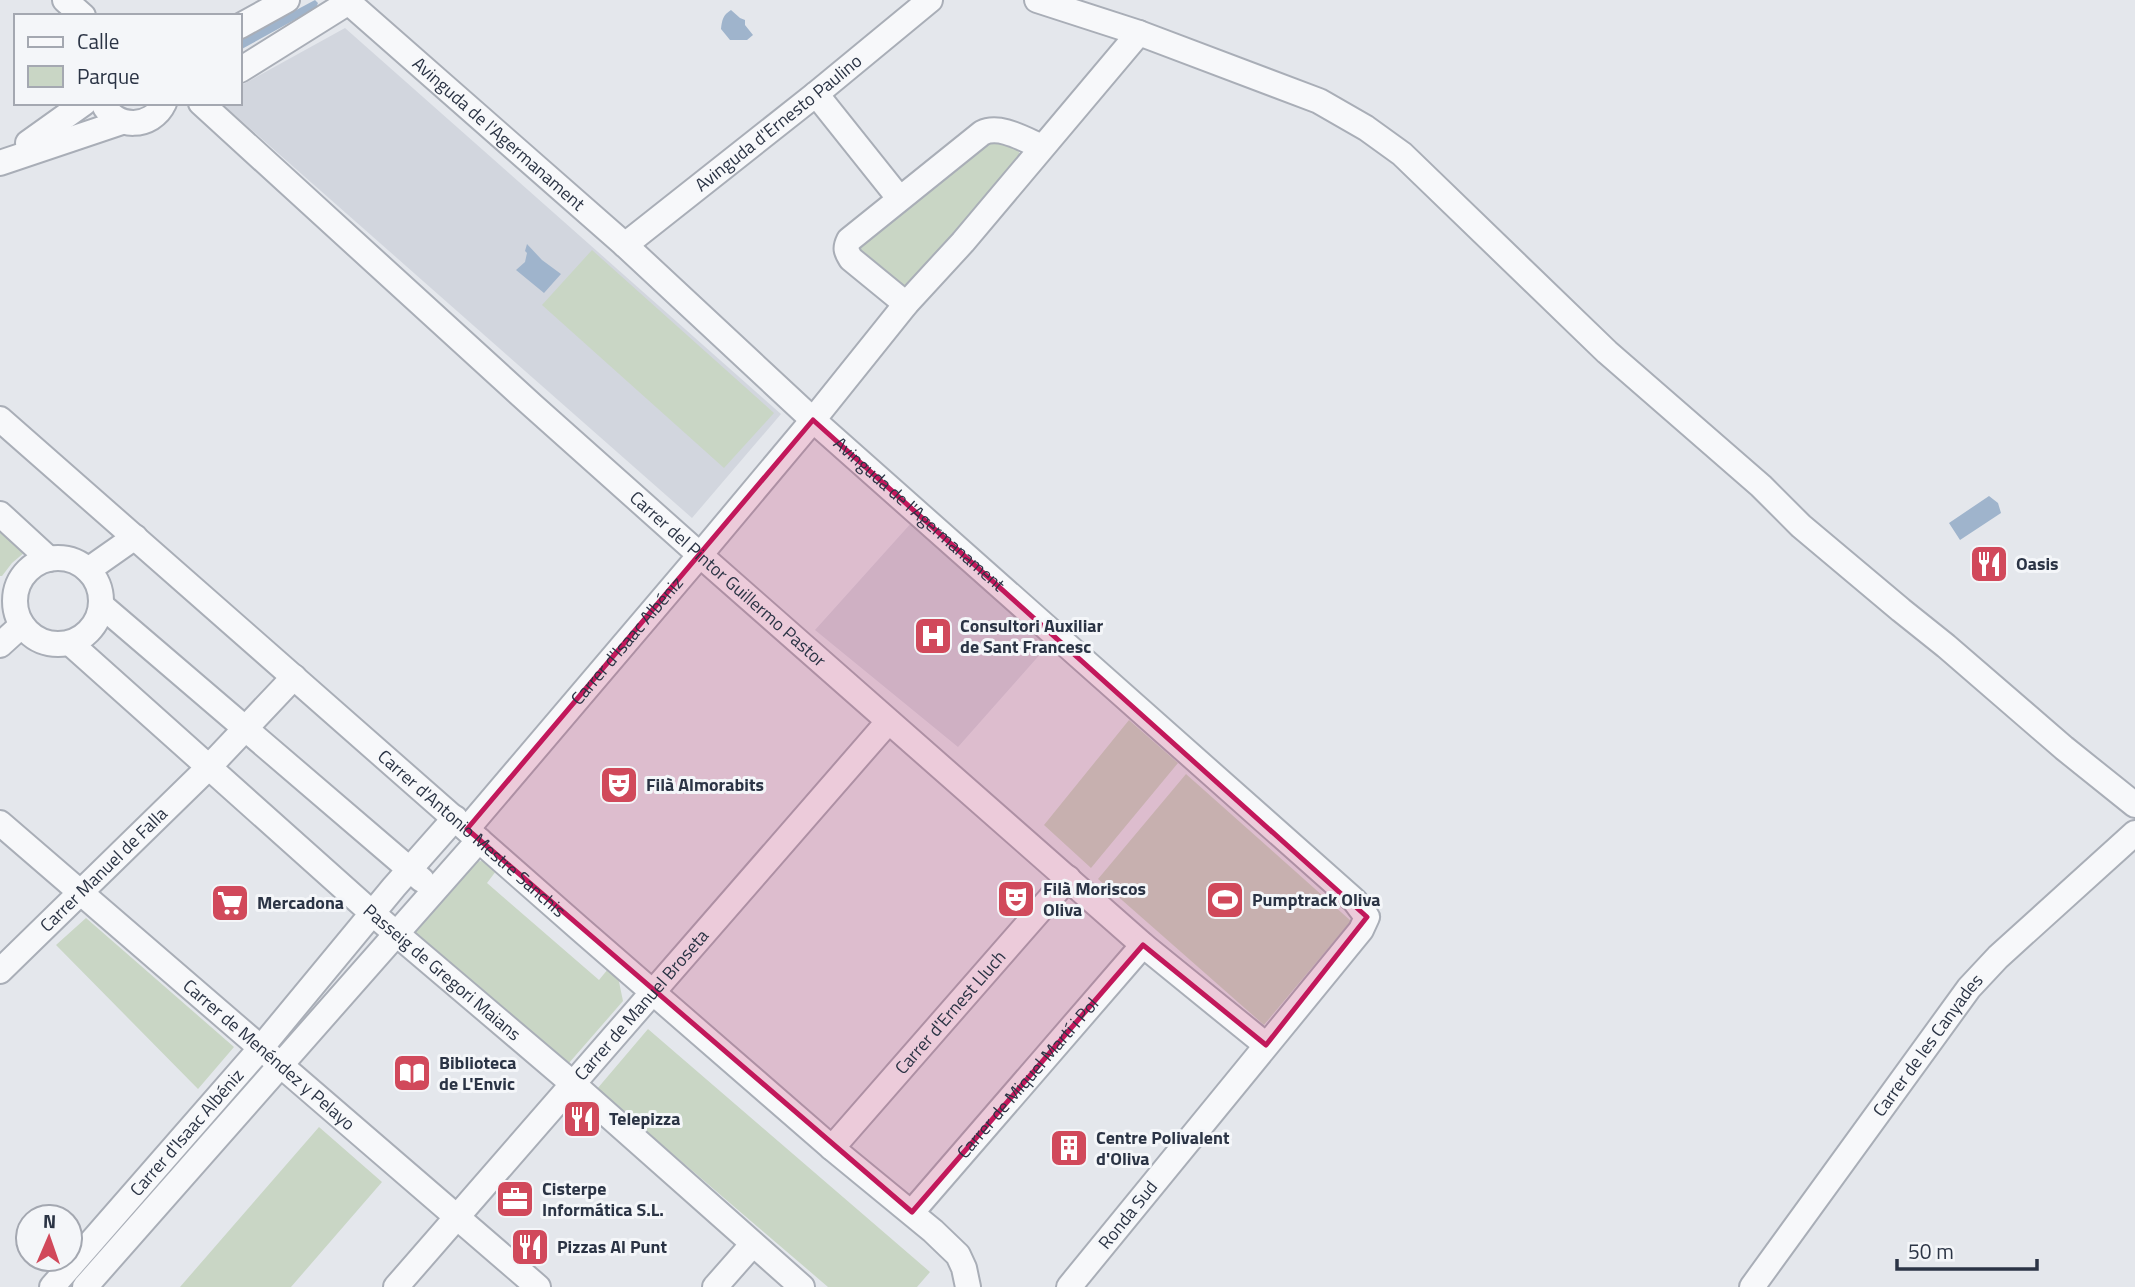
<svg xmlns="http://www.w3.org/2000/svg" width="2135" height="1287" viewBox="0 0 2135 1287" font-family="'Titillium Web',sans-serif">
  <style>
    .built { fill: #d2d6de }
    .green { fill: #c9d6c5 }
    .water { fill: #9fb4cc }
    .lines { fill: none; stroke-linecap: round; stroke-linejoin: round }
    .minor-casing { stroke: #a9aeb7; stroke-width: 28 }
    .minor { stroke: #f7f8fa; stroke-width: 24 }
    .marked { fill: #c2185b; fill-opacity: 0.2; stroke: #c2185b; stroke-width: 5; stroke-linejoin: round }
    .labels { text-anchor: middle; stroke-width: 6; stroke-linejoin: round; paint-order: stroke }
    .street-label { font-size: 18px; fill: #2b3445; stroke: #f4f6f9 }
    .poi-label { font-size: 18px; font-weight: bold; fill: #2b3445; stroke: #f4f6f9; text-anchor: start }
  </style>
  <rect width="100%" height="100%" fill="#e4e7ec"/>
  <!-- built -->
  <path class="built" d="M345 28 781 414 692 518 221 103H240V86Z
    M913 521 1051 642 958 747 815 630Z"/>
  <!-- green -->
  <path class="green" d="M990 140 1017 147 1020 155 1019 160 909 286 905 288 860 254 857 247Z
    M592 250 774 413 724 468 542 305Z
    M0 527 25 552 12 563 2 576H0Z
    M1129 720 1178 763 1091 868 1044 825Z
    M1186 774 1351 921 1264 1025 1098 879Z
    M483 861 496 871 487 883 599 980 608 969 618 977 623 1001 569 1063 564 1062 412 932 466 862Z
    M86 918 234 1047 198 1089 56 945Z
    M648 1029 930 1272 917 1287H828L597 1089Z
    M319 1127 382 1182 291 1287H180Z"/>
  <!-- water -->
  <path class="water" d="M315 0 318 3 316 8 240 50V40Z
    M731 10 740 18 745 20V25L753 35 747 40H730L721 29C722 20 723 15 731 10Z
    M527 244 542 260 561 274 544 293 516 270 525 262 527 253 525 251Z
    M1989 496 1998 503 2001 513 1960 540 1949 523Z"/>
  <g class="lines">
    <defs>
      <g id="minor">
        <path d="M65 0 83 16"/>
        <path id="s1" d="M346 0 625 245 813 420 1355 901 1367 917 1361 930 1069 1287"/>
        <path d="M1037 0 1139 33 1319 101 1366 128 1402 154 1607 352 1761 486 1801 526 1901 610 1946 646 2064 748 2135 805"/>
        <path d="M240 26 287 0"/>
        <path d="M240 70 352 0"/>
        <path d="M816 94 899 198"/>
        <path d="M103 103C115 130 152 129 164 103"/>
        <path id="s2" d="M201 103 533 406 700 555 1143 945 1266 1045"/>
        <path d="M28 143 84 103"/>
        <path d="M0 163 122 122"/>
        <path id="s3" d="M625 245 816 94 930 0"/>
        <path d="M906 304 851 259C846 251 845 248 849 240L982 133C1000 124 1025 140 1042 147"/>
        <path id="s4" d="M0 419 580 929 832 1148 933 1231 958 1255 964 1268 968 1287"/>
        <path d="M0 514 49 559"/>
        <circle cx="58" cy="601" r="43"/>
        <path d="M88 570 135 537"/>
        <path d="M101 605 422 880"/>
        <path id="s5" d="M70 643 372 913 572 1083 802 1287"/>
        <path d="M0 645 22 625"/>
        <path id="s6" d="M0 823 538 1287"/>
        <path id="s7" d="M467 829 700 555 813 420 906 304 963 242 1139 33"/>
        <path id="s8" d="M0 971 208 768 294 677"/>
        <path id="s9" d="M832 1148 1068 878"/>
        <path id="s10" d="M912 1212 1143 945"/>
        <path id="s11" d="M52 1287 260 1049 394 887 455 818"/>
        <path d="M85 1287 479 840"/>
        <path id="s12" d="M396 1287 888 722"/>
        <path d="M715 1287 752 1245"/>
        <path id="s13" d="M1752 1287 1969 988 1998 957 2135 833"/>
      </g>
    </defs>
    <!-- minor casing -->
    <use href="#minor" class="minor-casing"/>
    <!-- minor -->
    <use href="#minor" class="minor"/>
  </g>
  <!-- marked area -->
  <path class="marked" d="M813 420 1367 917 1266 1045 1143 945 912 1212 467 829Z"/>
  <!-- icons -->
  <defs>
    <symbol id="restaurant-square" viewBox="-11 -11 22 22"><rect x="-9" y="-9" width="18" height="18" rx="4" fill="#d1495b" stroke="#f4f6f9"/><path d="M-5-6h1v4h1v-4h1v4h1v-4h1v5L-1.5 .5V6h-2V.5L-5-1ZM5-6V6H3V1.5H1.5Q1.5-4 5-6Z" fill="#fff"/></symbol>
    <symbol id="hospital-square" viewBox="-11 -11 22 22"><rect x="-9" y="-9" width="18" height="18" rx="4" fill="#d1495b" stroke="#f4f6f9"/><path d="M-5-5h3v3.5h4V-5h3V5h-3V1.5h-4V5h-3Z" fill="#fff"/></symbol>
    <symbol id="theatre-square" viewBox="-11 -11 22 22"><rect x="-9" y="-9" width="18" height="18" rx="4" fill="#d1495b" stroke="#f4f6f9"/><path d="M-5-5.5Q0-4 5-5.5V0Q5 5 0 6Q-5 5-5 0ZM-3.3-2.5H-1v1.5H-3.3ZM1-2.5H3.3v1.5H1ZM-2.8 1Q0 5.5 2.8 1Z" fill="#fff"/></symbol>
    <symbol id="stadium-square" viewBox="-11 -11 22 22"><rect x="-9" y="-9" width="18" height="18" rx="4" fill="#d1495b" stroke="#f4f6f9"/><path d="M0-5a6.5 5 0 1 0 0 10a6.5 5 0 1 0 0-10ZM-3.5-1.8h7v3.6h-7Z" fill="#fff"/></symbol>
    <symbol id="supermarket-square" viewBox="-11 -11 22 22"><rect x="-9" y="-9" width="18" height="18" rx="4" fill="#d1495b" stroke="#f4f6f9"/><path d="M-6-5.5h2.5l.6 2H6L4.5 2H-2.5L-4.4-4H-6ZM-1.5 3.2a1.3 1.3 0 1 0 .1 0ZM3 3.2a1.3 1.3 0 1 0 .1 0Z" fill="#fff"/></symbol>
    <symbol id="library-square" viewBox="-11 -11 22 22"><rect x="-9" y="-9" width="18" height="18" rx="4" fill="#d1495b" stroke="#f4f6f9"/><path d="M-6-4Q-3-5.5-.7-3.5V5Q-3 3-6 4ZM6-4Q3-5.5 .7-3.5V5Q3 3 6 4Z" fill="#fff"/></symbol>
    <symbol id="building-square" viewBox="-11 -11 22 22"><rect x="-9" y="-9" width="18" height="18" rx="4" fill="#d1495b" stroke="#f4f6f9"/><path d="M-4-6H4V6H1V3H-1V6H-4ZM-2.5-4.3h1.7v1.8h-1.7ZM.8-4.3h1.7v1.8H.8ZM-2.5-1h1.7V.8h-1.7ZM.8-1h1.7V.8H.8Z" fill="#fff"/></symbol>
    <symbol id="office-square" viewBox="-11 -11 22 22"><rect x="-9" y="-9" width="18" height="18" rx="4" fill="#d1495b" stroke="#f4f6f9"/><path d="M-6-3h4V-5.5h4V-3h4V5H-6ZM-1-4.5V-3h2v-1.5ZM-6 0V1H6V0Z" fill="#fff"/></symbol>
  </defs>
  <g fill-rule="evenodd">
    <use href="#restaurant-square" x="1967" y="542" width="44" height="44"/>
    <use href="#hospital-square" x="911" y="614" width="44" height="44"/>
    <use href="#theatre-square" x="597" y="763" width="44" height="44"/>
    <use href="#theatre-square" x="994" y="877" width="44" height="44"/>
    <use href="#stadium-square" x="1203" y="878" width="44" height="44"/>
    <use href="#supermarket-square" x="208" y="881" width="44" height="44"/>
    <use href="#library-square" x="390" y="1051" width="44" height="44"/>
    <use href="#restaurant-square" x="560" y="1097" width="44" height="44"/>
    <use href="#building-square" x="1047" y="1126" width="44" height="44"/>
    <use href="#office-square" x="493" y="1177" width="44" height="44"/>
    <use href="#restaurant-square" x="508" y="1225" width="44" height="44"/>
  </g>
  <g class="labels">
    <!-- street labels -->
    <g class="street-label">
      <text dy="6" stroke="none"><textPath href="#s3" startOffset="196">Avinguda d'Ernesto Paulino</textPath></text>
      <text dy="6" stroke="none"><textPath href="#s1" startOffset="203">Avinguda de l'Agermanament</textPath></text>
      <text dy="6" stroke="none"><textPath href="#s1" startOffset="770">Avinguda de l'Agermanament</textPath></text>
      <text dy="6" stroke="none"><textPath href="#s2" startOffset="710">Carrer del Pintor Guillermo Pastor</textPath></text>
      <text dy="6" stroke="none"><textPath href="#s7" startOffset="247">Carrer d'Isaac Albéniz</textPath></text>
      <text dy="6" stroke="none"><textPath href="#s4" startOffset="628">Carrer d'Antonio Mestre Sanchis</textPath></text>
      <text dy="6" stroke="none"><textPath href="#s8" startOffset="145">Carrer Manuel de Falla</textPath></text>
      <text dy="6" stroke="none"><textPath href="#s5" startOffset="497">Passeig de Gregori Maians</textPath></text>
      <text dy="6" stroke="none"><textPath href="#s12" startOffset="374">Carrer de Manuel Broseta</textPath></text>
      <text dy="6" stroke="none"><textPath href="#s9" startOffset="180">Carrer d'Ernest Lluch</textPath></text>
      <text dy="6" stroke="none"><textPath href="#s13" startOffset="299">Carrer de les Canyades</textPath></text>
      <text dy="6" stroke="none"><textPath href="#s6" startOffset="355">Carrer de Menéndez y Pelayo</textPath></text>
      <text dy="6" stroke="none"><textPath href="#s10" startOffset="177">Carrer de Miquel Martí i Pol</textPath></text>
      <text dy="6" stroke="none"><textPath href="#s11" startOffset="205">Carrer d'Isaac Albéniz</textPath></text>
      <text transform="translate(1128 1215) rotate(-51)" y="6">Ronda Sud</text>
    </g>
    <!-- poi labels -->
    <g class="poi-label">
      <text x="2016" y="570">Oasis</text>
      <text x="960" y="632">Consultori Auxiliar<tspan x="960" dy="21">de Sant Francesc</tspan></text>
      <text x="646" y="791">Filà Almorabits</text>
      <text x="1043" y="895">Filà Moriscos<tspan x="1043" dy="21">Oliva</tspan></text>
      <text x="1252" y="906">Pumptrack Oliva</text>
      <text x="257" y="909">Mercadona</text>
      <text x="439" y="1069">Biblioteca<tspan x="439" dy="21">de L'Envic</tspan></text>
      <text x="609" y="1125">Telepizza</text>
      <text x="1096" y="1144">Centre Polivalent<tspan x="1096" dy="21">d'Oliva</tspan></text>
      <text x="542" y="1195">Cisterpe<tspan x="542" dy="21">Informática S.L.</tspan></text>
      <text x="557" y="1253">Pizzas Al Punt</text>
    </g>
  </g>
  <!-- legend -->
  <rect x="14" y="14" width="228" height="91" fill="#f4f6f9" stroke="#a4a8b1" stroke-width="2"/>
  <rect x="28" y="37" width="35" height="10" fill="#f7f8fa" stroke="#a4a8b1" stroke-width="2"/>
  <text x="77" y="49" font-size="21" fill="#2b3445">Calle</text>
  <rect x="28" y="66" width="35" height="21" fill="#c9d6c5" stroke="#a4a8b1" stroke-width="2"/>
  <text x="77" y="84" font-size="21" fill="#2b3445">Parque</text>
  <!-- north arrow -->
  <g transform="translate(49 1238) rotate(2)"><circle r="33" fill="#f4f6f9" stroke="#a4a8b1" stroke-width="2"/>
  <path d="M0-5L12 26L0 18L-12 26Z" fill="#d1495b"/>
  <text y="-10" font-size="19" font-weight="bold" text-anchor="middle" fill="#2b3445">N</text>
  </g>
  <!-- scale -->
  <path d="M1897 1259v10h140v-10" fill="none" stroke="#2b3445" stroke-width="3.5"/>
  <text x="1908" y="1259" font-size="21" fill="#2b3445" stroke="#f4f6f9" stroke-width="5" paint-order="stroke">50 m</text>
</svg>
